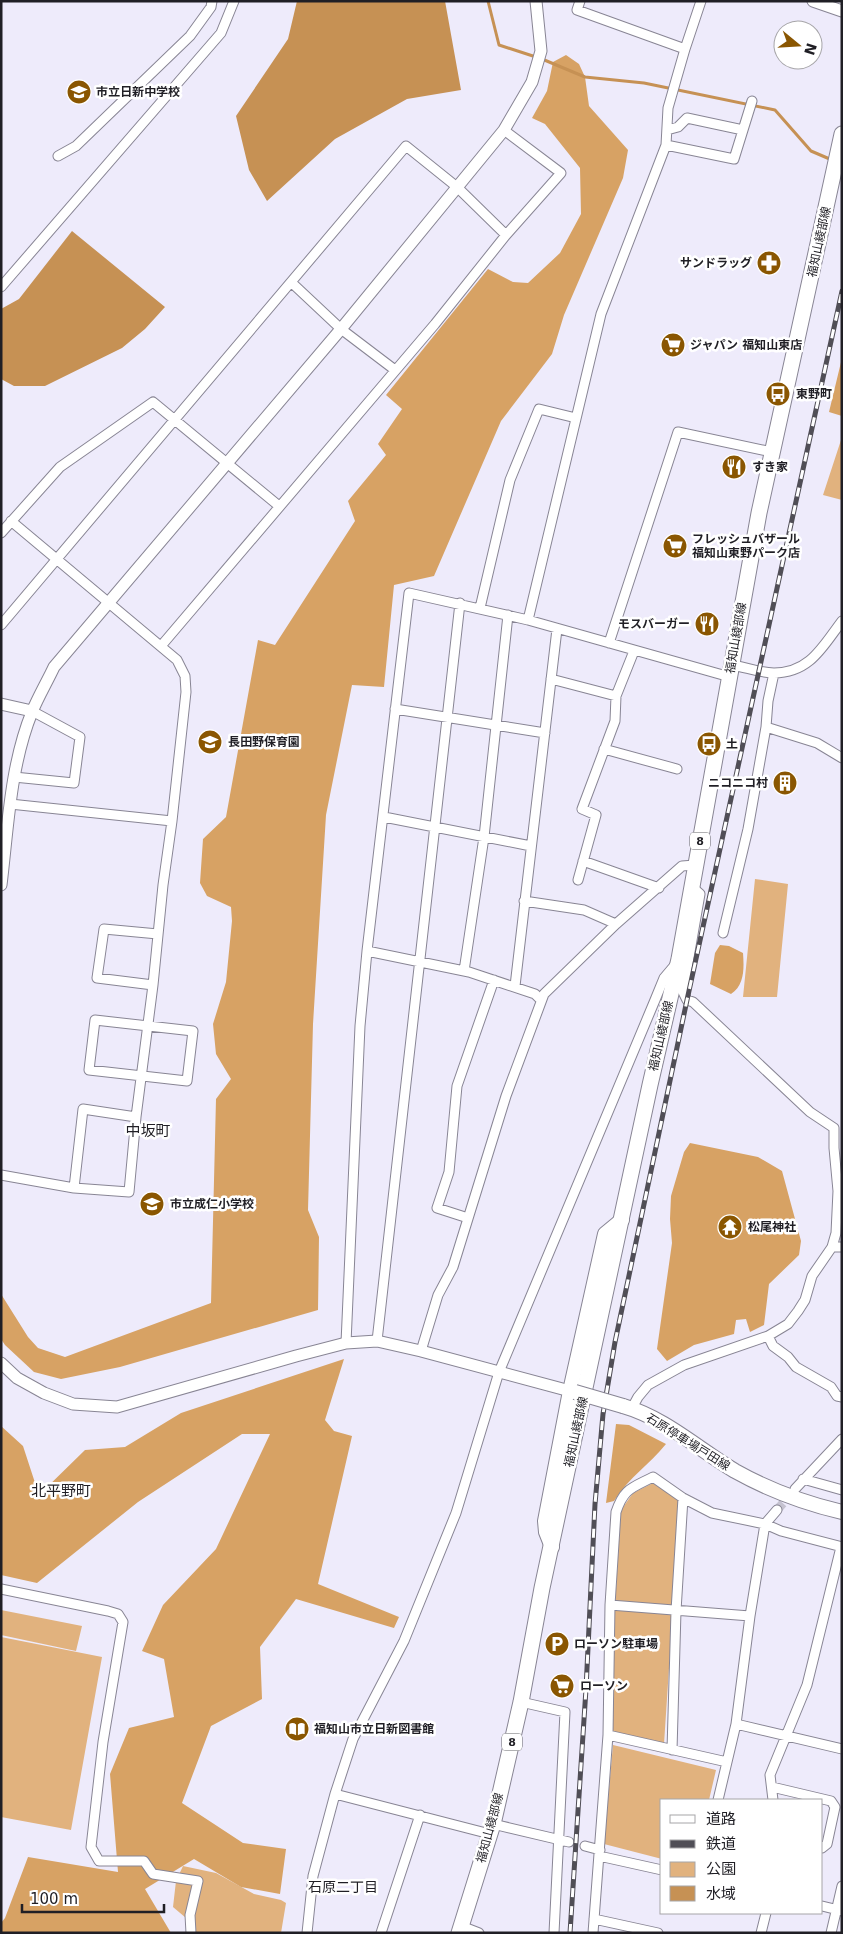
<svg xmlns="http://www.w3.org/2000/svg" width="843" height="1934" viewBox="0 0 843 1934" font-family="'DejaVu Sans','Noto Sans JP',sans-serif">
  <style>
    .green { fill: #e1b27e }
    .forest { fill: #d7a264 }
    .water { fill: #c69154 }
    .lines { fill: none; stroke-linecap: round; stroke-linejoin: round }
    .stream { stroke: #c69154; stroke-width: 3 }
    .minor-tunnel { stroke: #c5c2d0; stroke-width: 9; stroke-dasharray: 9 4.5; stroke-linecap: butt }
    .minor-casing { stroke: #888594; stroke-width: 11 }
    .tertiary-casing { stroke: #888594; stroke-width: 13 }
    .secondary-casing { stroke: #888594; stroke-width: 16 }
    .primary-casing { stroke: #888594; stroke-width: 17 }
    .minor { stroke: #fff; stroke-width: 9 }
    .tertiary { stroke: #fff; stroke-width: 11 }
    .secondary { stroke: #fff; stroke-width: 14 }
    .primary { stroke: #fff; stroke-width: 15 }
    .rail-casing { stroke: #504e56; stroke-width: 5 }
    .rail { stroke: #fff; stroke-width: 3; stroke-dasharray: 9; stroke-linecap: butt }
    .secondary-bridge-casing { stroke: #888594; stroke-width: 16; stroke-linecap: butt }
    .secondary-bridge { stroke: #fff; stroke-width: 14 }
    .labels { text-anchor: middle; stroke-width: 5; stroke-linejoin: round; paint-order: stroke }
    .shield { fill: #fff; stroke: #636266; stroke-width: 1 }
    .shield-label { font-size: 11px; font-weight: bold; fill: #201f25 }
    .poi-label { font-size: 12px; font-weight: bold; fill: #201f25; stroke: #fff; text-anchor: start }
    .street-label { font-size: 12px; fill: #201f25; stroke: #fff }
    .neighbourhood-label { font-size: 14px; fill: #201f25; stroke: #fff }
    .quarter-label { font-size: 15px; fill: #201f25; stroke: #fff }
  </style>
  <rect width="100%" height="100%" fill="#eeebfb"/>
  <!-- green -->
  <path class="green" d="M842 437V500L823 495Z
    M755 879 788 884 777 997H743Z
    M653 1483 680 1501 664 1744 607 1732 621 1510 633 1493Z
    M1 1610 82 1626 76 1651 1 1635Z
    M1 1637 102 1657 71 1830 1 1817Z
    M613 1745 716 1770 709 1800H662V1859L604 1844Z
    M183 1866 216 1873 254 1894 281 1900 286 1903 281 1933H192L186 1918 173 1907 176 1881Z"/>
  <!-- forest -->
  <path class="forest" d="M566 55 579 64 585 77 589 106 628 150 623 178 564 315 552 354 501 421 434 576 394 585 384 687 352 685 326 815 313 1024 308 1210 319 1237 318 1310 120 1367 61 1379 34 1372 5 1345 1 1339V1294L28 1337 38 1348 65 1357 211 1303 216 1099 231 1079 216 1054 213 1024 226 982 232 921 231 907 207 896 200 883 203 839 226 817 258 640 275 645 355 521 348 501 386 455 378 444 402 409 386 395 488 269 513 282 528 283 560 253 581 214 580 168 545 124 532 118 547 91 553 62Z
    M842 358V416L829 412Z
    M720 945 729 946 743 953C744 967 745 985 731 994L710 984 715 953Z
    M690 1143 758 1157 782 1171 801 1241 799 1255 769 1284 764 1325 750 1332 746 1319 736 1320 734 1334 694 1345 667 1361 657 1349 672 1243 670 1219 671 1196 684 1152Z
    M344 1359 325 1420 334 1431 352 1436 318 1584 399 1617 394 1628 296 1599 260 1647 262 1699 211 1726 182 1803 243 1843 286 1849 280 1894 241 1887 194 1859 145 1889 171 1933H1V1923L5 1918 28 1857 118 1872 110 1774 129 1728 174 1717 164 1659 142 1651 163 1605 216 1549 270 1434H242L138 1502 37 1583 1 1575V1426L23 1446 39 1495 85 1450 125 1447 181 1413Z
    M616 1424 629 1425 666 1444C649 1465 629 1477 614 1501L606 1503Z"/>
  <!-- water -->
  <path class="water" d="M297 1H445L461 90 407 99 335 139 267 201 249 170 236 116 288 39Z
    M72 231 165 307 145 329 122 348 45 386H14L1 379V309L19 299Z"/>
  <g class="lines">
    <!-- stream -->
    <path class="stream" d="M488 1 499 45 536 57
      M542 59 585 77 644 83 775 110 811 151 832 160"/>
    <!-- minor-tunnel -->
    <path class="minor-tunnel" d="M777 1510 792 1493
      M569 1842 585 1846"/>
    <defs>
      <path id="minor" d="M580 1 577 10 685 49
        M667 130 678 127 687 118 743 130
        M666 145 734 159 752 101
        M58 156 76 146 190 36 211 7 212 1
        M292 283 341 329 395 370
        M1 287 221 33 234 1
        M1 533 60 467 153 402 279 506
        M480 608 510 480 539 409 576 418
        M528 620 601 314 666 145 668 108 685 49 701 1
        M1 625 406 146 457 187 506 235
        M609 643 678 432 772 452
        M161 646 435 324 506 235 561 173 504 130
        M732 665C745 667 760 673 774 673 810 673 823 646 842 621
        M774 673 768 701 766 727 817 743 842 758
        M551 679 616 696 634 651
        M395 709 545 733
        M604 749 677 769
        M14 777 74 783 80 737 32 711
        M10 804 172 821
        M384 817 531 846
        M583 861 659 888
        M578 880 596 815 582 809 615 721 616 696
        M692 887 700 894 683 992 687 1000 693 1002 810 1112 834 1128
        M524 901 584 910 616 924
        M723 933 748 829 766 727
        M367 951 469 972 535 994 541 1000
        M464 971 484 837 508 615
        M153 985 97 978 104 929 158 934
        M515 986 557 629
        M95 1020 193 1031 187 1081 89 1070Z
        M1 1175 74 1188 129 1192 136 1117 153 985 163 885 172 821 186 692 185 676 177 660 11 521
        M74 1188 83 1109 136 1117
        M468 1218 437 1208 449 1172 457 1086 494 980
        M832 1247H842
        M768 1336 773 1346 788 1357 796 1367 831 1387 837 1396 842 1397
        M377 1341 460 603
        M346 1343 360 1026 367 951 409 593 528 620 730 677
        M421 1351 438 1295 453 1267 506 1096 544 994 616 924 682 866 695 865
        M632 1408 638 1397 648 1385 684 1365 768 1336 788 1324 798 1311 805 1300 812 1276 832 1247 836 1233 838 1191 834 1148V1128
        M803 1479 842 1490
        M795 1489 842 1439
        M1 1589 108 1611 118 1614 123 1622 103 1742 91 1847 99 1861H144L153 1874 198 1881 190 1915 191 1933
        M610 1605 750 1616
        M521 1702 565 1712 554 1933
        M736 1724 842 1749
        M608 1735 727 1762
        M672 1750 676 1611 683 1498
        M772 1787 831 1801 835 1807 827 1844 822 1848
        M335 1794 490 1834
        M718 1800 736 1724 750 1616 765 1524 777 1510
        M773 1800 770 1775 807 1685 841 1547
        M493 1824 569 1842
        M585 1846 600 1850
        M599 1856 662 1870
        M822 1906 842 1911
        M594 1919 658 1933
        M461 1926 479 1933
        M307 1933 313 1876 335 1794 353 1739 404 1641 456 1513 499 1372 655 1000 664 978 675 965
        M381 1933 420 1815
        M593 1933 608 1735 610 1605 616 1512C624 1488 632 1488 653 1477L683 1498 712 1513 765 1524 781 1531 842 1547
        M761 1933 766 1913
        M831 1933 842 1886"/>
      <path id="tertiary" d="M813 1 842 11
        M1 704 32 711
        M1 885C8 828 10 766 32 712 38 697 47 682 54 667L341 329 504 130 532 82 541 51 536 1
        M1 1363 17 1378 44 1393 73 1404 117 1407 296 1356 346 1343 377 1341 421 1351 570 1391"/>
      <path id="secondary" d="M623 1406C665 1418 698 1449 735 1471 769 1490 804 1503 842 1512
        M552 1547 546 1532 545 1521 570 1391 605 1234 622 1220"/>
      <path id="primary" d="M459 1933 493 1824 521 1702 542 1588 650 1085 679 959 759 513 842 134"/>
    </defs>
    <!-- minor casing -->
    <use href="#minor" class="minor-casing"/>
    <!-- tertiary casing -->
    <use href="#tertiary" class="tertiary-casing"/>
    <!-- secondary casing -->
    <use href="#secondary" class="secondary-casing"/>
    <!-- primary casing -->
    <use href="#primary" class="primary-casing"/>
    <!-- minor -->
    <use href="#minor" class="minor"/>
    <!-- tertiary -->
    <use href="#tertiary" class="tertiary"/>
    <!-- secondary -->
    <use href="#secondary" class="secondary"/>
    <!-- primary -->
    <use href="#primary" class="primary"/>
    <defs>
      <path id="rail" d="M570 1933 586 1689 595 1504 603 1414 615 1342 687 1000 842 291"/>
    </defs>
    <!-- rail casing -->
    <use href="#rail" class="rail-casing"/>
    <!-- rail -->
    <use href="#rail" class="rail"/>
    <defs>
      <path id="secondary-bridge" d="M575 1392 623 1406"/>
    </defs>
    <!-- secondary-bridge casing -->
    <use href="#secondary-bridge" class="secondary-bridge-casing"/>
    <!-- secondary-bridge -->
    <use href="#secondary-bridge" class="secondary-bridge"/>
  </g>
  <!-- icons -->
  <defs>
    <symbol id="school-disc" viewBox="-11 -11 22 22"><circle r="9.5" fill="#8a5601" stroke="#fff"/><path d="M0-5L7-2L0 1L-7-2ZM-4 1L0 2.5L4 1V4Q0 6-4 4Z" fill="#fff"/></symbol>
    <symbol id="pharmacy-disc" viewBox="-11 -11 22 22"><circle r="9.5" fill="#8a5601" stroke="#fff"/><path d="M-2-6h4v4h4v4h-4v4h-4v-4h-4v-4h4Z" fill="#fff"/></symbol>
    <symbol id="supermarket-disc" viewBox="-11 -11 22 22"><circle r="9.5" fill="#8a5601" stroke="#fff"/><path d="M-6-5.5h2.5l.6 2H6L4.5 2H-2.5L-4.4-4H-6ZM-1.5 3.2a1.3 1.3 0 1 0 .1 0ZM3 3.2a1.3 1.3 0 1 0 .1 0Z" fill="#fff"/></symbol>
    <symbol id="bus-disc" viewBox="-11 -11 22 22"><circle r="9.5" fill="#8a5601" stroke="#fff"/><path d="M-5-6H5V4H4V6H2V4H-2V6H-4V4H-5ZM-3.5-4V0h7V-4ZM-3.5 1.2v1.5H-2V1.2ZM2 1.2v1.5H3.5V1.2Z" fill="#fff"/></symbol>
    <symbol id="restaurant-disc" viewBox="-11 -11 22 22"><circle r="9.5" fill="#8a5601" stroke="#fff"/><path d="M-5-6h1v4h1v-4h1v4h1v-4h1v5L-1.5 .5V6h-2V.5L-5-1ZM5-6V6H3V1.5H1.5Q1.5-4 5-6Z" fill="#fff"/></symbol>
    <symbol id="building-disc" viewBox="-11 -11 22 22"><circle r="9.5" fill="#8a5601" stroke="#fff"/><path d="M-4-6H4V6H1V3H-1V6H-4ZM-2.5-4.3h1.7v1.8h-1.7ZM.8-4.3h1.7v1.8H.8ZM-2.5-1h1.7V.8h-1.7ZM.8-1h1.7V.8H.8Z" fill="#fff"/></symbol>
    <symbol id="temple-disc" viewBox="-11 -11 22 22"><circle r="9.5" fill="#8a5601" stroke="#fff"/><path d="M0-6L5-2H3V0L6.5 2.5H4V6H1.5V3h-3V6H-4V2.5H-6.5L-3 0V-2H-5Z" fill="#fff"/></symbol>
    <symbol id="parking-disc" viewBox="-11 -11 22 22"><circle r="9.5" fill="#8a5601" stroke="#fff"/><path d="M-3.5-5.5H1a3.5 3.5 0 0 1 0 7H-1V5.5H-3.5ZM-1-3.4V-.6H.8a1.4 1.4 0 0 0 0-2.8Z" fill="#fff"/></symbol>
    <symbol id="library-disc" viewBox="-11 -11 22 22"><circle r="9.5" fill="#8a5601" stroke="#fff"/><path d="M-6-4Q-3-5.5-.7-3.5V5Q-3 3-6 4ZM6-4Q3-5.5 .7-3.5V5Q3 3 6 4Z" fill="#fff"/></symbol>
  </defs>
  <g fill-rule="evenodd">
    <use href="#school-disc" x="65" y="78" width="28" height="28"/>
    <use href="#pharmacy-disc" x="755" y="249" width="28" height="28"/>
    <use href="#supermarket-disc" x="659" y="331" width="28" height="28"/>
    <use href="#bus-disc" x="764" y="380" width="28" height="28"/>
    <use href="#restaurant-disc" x="720" y="453" width="28" height="28"/>
    <use href="#supermarket-disc" x="661" y="532" width="28" height="28"/>
    <use href="#restaurant-disc" x="693" y="610" width="28" height="28"/>
    <use href="#school-disc" x="196" y="728" width="28" height="28"/>
    <use href="#bus-disc" x="695" y="730" width="28" height="28"/>
    <use href="#building-disc" x="771" y="769" width="28" height="28"/>
    <use href="#school-disc" x="138" y="1190" width="28" height="28"/>
    <use href="#temple-disc" x="716" y="1213" width="28" height="28"/>
    <use href="#parking-disc" x="543" y="1630" width="28" height="28"/>
    <use href="#supermarket-disc" x="548" y="1672" width="28" height="28"/>
    <use href="#library-disc" x="283" y="1715" width="28" height="28"/>
  </g>
  <g class="labels">
    <!-- shield labels -->
    <g class="shield">
      <rect x="690" y="832.5" width="20" height="17" rx="4"/>
      <rect x="502" y="1733.5" width="20" height="17" rx="4"/>
    </g>
    <g class="shield-label">
      <text x="700" y="845">8</text>
      <text x="512" y="1746">8</text>
    </g>
    <!-- poi labels -->
    <g class="poi-label">
      <text x="96" y="96">市立日新中学校</text>
      <text x="752" y="267" text-anchor="end">サンドラッグ</text>
      <text x="690" y="349">ジャパン 福知山東店</text>
      <text x="796" y="398">東野町</text>
      <text x="752" y="471">すき家</text>
      <text x="692" y="543">フレッシュバザール<tspan x="692" dy="14">福知山東野パーク店</tspan></text>
      <text x="690" y="628" text-anchor="end">モスバーガー</text>
      <text x="228" y="746">長田野保育園</text>
      <text x="726" y="748">土</text>
      <text x="768" y="787" text-anchor="end">ニコニコ村</text>
      <text x="170" y="1208">市立成仁小学校</text>
      <text x="748" y="1231">松尾神社</text>
      <text x="574" y="1648">ローソン駐車場</text>
      <text x="580" y="1690">ローソン</text>
      <text x="314" y="1733">福知山市立日新図書館</text>
    </g>
    <!-- street labels -->
    <g class="street-label">
      <text transform="translate(819 242) rotate(-78)" y="4">福知山綾部線</text>
      <text transform="translate(736 638) rotate(-80)" y="4">福知山綾部線</text>
      <text transform="translate(661 1036) rotate(-77)" y="4">福知山綾部線</text>
      <text transform="translate(576 1432) rotate(-78)" y="4">福知山綾部線</text>
      <text transform="translate(688 1442) rotate(32)" y="4">石原停車場戸田線</text>
      <text transform="translate(490 1828) rotate(-75)" y="4">福知山綾部線</text>
    </g>
    <!-- neighbourhood labels -->
    <g class="neighbourhood-label">
      <text x="343" y="1892">石原二丁目</text>
    </g>
    <!-- quarter labels -->
    <g class="quarter-label">
      <text x="148" y="1136">中坂町</text>
      <text x="61" y="1496">北平野町</text>
    </g>
  </g>
  <!-- border -->
  <rect width="843" height="1934" fill="none" stroke="#201f25" stroke-width="5"/>
  <!-- legend -->
  <rect x="660" y="1799" width="162" height="115" fill="#ffffff" stroke="#a6a5a8"/>
  <rect x="670" y="1815" width="25" height="8" fill="#ffffff" stroke="#a6a5a8"/>
  <text x="706" y="1824" font-size="15" fill="#201f25">道路</text>
  <rect x="670" y="1840" width="25" height="8" fill="#504e56" stroke="#a6a5a8"/>
  <text x="706" y="1849" font-size="15" fill="#201f25">鉄道</text>
  <rect x="670" y="1862" width="25" height="15" fill="#e1b27e" stroke="#a6a5a8"/>
  <text x="706" y="1874" font-size="15" fill="#201f25">公園</text>
  <rect x="670" y="1886" width="25" height="15" fill="#c69154" stroke="#a6a5a8"/>
  <text x="706" y="1899" font-size="15" fill="#201f25">水域</text>
  <!-- north arrow -->
  <g transform="translate(798 45) rotate(108)"><circle r="24" fill="#ffffff" stroke="#a6a5a8"/>
  <path d="M0-4L9 19L0 12L-9 19Z" fill="#8a5601"/>
  <text y="-8" font-size="14" font-weight="bold" text-anchor="middle" fill="#201f25">N</text>
  </g>
  <!-- scale -->
  <path d="M22 1904v8h142v-8" fill="none" stroke="#201f25" stroke-width="2.5"/>
  <text x="30" y="1904" font-size="15" fill="#201f25" stroke="#ffffff" stroke-width="4" paint-order="stroke">100 m</text>
</svg>
